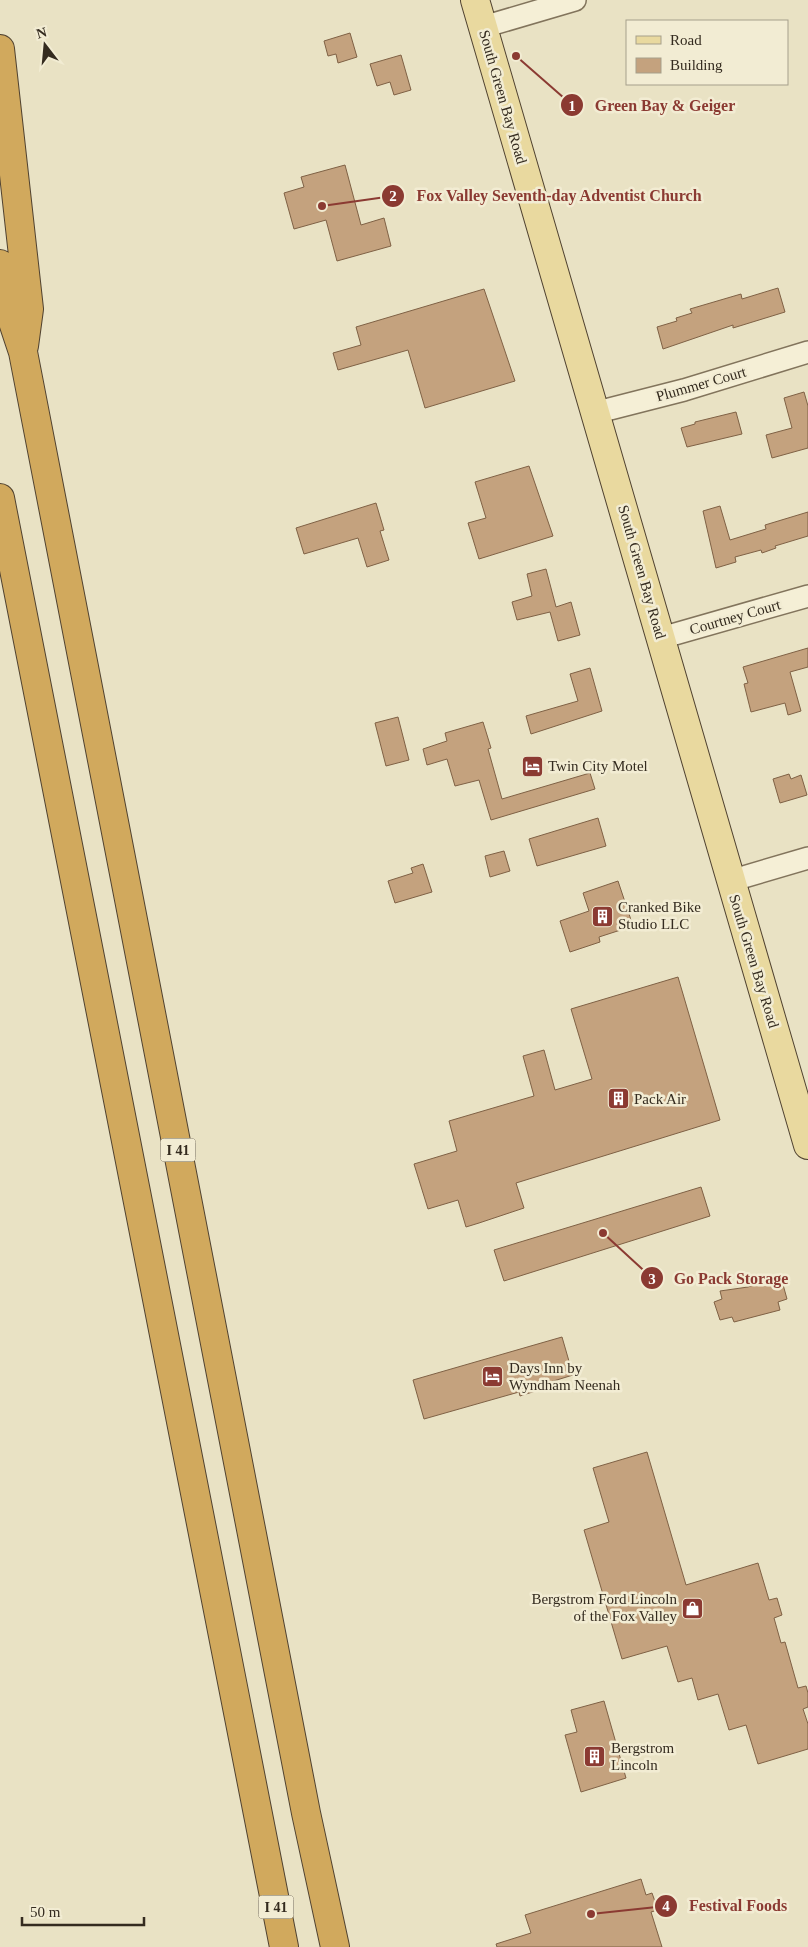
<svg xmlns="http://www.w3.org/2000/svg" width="808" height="1947" viewBox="0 0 808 1947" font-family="Georgia,serif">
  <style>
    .building { fill: #c4a27e; stroke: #7f6145 }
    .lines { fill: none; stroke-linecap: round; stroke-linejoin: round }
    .minor-casing { stroke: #82745c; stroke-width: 24 }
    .major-casing { stroke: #504230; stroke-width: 30 }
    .highway-casing { stroke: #504230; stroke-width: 30 }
    .minor { stroke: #f5efd6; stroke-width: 21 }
    .major { stroke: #e9d99f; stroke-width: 28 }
    .highway { stroke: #d1a95d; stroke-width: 28 }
    .labels { text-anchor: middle; stroke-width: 5; stroke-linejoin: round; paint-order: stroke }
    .shield { fill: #f2ecd3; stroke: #6d6555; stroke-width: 1 }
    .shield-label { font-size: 14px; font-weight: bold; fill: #342b1f }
    .street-label { font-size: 15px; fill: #342b1f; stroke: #f2ecd3 }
    .poi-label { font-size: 15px; fill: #342b1f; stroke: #f2ecd3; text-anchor: start }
    .leader { fill: none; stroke: #8b3a32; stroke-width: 2 }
    .callout-dot { fill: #8b3a32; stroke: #f2ecd3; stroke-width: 2 }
    .mark-label { font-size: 15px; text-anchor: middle; font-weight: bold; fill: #fff }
    .callout-label { font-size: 16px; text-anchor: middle; font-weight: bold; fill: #8b3a32; stroke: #f2ecd3; stroke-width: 5; stroke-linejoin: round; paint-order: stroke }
  </style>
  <rect width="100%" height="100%" fill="#e9e2c4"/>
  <!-- building -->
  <path class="building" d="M350 33 357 57 338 63 336 54 328 56 324 41Z
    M401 55 411 90 394 95 390 82 377 86 370 64Z
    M345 165 361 225 384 218 391 246 337 261 326 220 294 229 284 193 304 187 301 177Z
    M778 288 785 312 733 328V325L663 349 657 327 677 321 676 318 692 313 690 309 741 294 742 299Z
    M484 289 515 381 425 408 408 350 338 370 333 353 361 345 356 327Z
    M804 392 808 406V448L772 458 766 435 792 428 784 398Z
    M736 412 742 434 687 447 681 428 695 424V422Z
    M529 466 553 536 479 559 468 523 486 518 475 482Z
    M376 503 384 530 380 531 389 560 367 567 358 538 304 554 296 528Z
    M720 506 730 540 766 529 765 525 808 512V536L775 546 776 548 762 553 761 550 735 557 736 562 716 568 703 511Z
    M546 569 556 607 571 602 580 635 558 641 550 612 517 620 512 602 532 596 527 574Z
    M808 648V667L790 672 801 711 788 715 785 703 751 712 744 684 748 683 743 667Z
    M590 668 602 711 531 734 526 716 578 701 570 674Z
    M398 717 409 760 386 766 375 723Z
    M483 722 491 748 488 749 502 799 590 773 595 789 491 820 479 780 455 786 447 759 427 765 423 749 447 741 445 733Z
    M789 774 791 779 801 775 807 795 780 803 773 779Z
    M598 818 606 846 537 866 529 839Z
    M504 851 510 871 490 877 485 856Z
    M423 864 432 892 395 903 388 881 413 873 411 868Z
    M618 881 633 926 599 937 600 942 570 952 560 921 589 911 583 893Z
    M678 977 720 1120 516 1183 524 1208 479 1223 466 1227 458 1200 428 1209 414 1164 457 1151 449 1121 534 1096 523 1056 544 1050 555 1090 592 1079 571 1009Z
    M701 1187 710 1216 504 1281 494 1250Z
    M771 1278 773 1284 782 1281 787 1299 778 1302 780 1310 734 1322 732 1317 720 1320 714 1302 722 1299 720 1291 748 1287Z
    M562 1337 573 1375 547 1383 548 1387 520 1396 519 1392 424 1419 413 1380Z
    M647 1452 686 1585 758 1563 769 1600 777 1598 782 1615 774 1618 781 1643 785 1642 798 1688 806 1686 808 1693V1707L803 1709 808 1724V1749L758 1764 746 1725 729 1730 718 1694 698 1700 692 1678 678 1682 667 1646 622 1659 584 1530 609 1522 593 1468Z
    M604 1701 626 1778 581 1792 565 1735 577 1732 571 1710Z
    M641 1879 646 1895 652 1893 658 1910 651 1912 662 1947H497L496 1944 531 1933 525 1915Z"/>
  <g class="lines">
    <defs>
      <path id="minor" d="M483 27 575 0
        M594 413 684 390 808 352
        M661 638 808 596
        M730 881 808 858"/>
      <path id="major" d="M475 0 808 1145"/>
      <path id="highway" d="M0 49 29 309 24 346
        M0 264 10 313 23 352 306 1813 335 1947
        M0 498 284 1947"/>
    </defs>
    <!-- minor casing -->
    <use href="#minor" class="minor-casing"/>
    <!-- major casing -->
    <use href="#major" class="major-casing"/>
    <!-- highway casing -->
    <use href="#highway" class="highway-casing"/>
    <!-- minor -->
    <use href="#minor" class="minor"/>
    <!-- major -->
    <use href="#major" class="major"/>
    <!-- highway -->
    <use href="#highway" class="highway"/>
  </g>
  <!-- icons -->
  <defs>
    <symbol id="hotel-square" viewBox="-11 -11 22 22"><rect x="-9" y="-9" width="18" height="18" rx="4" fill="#8b3a32" stroke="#f2ecd3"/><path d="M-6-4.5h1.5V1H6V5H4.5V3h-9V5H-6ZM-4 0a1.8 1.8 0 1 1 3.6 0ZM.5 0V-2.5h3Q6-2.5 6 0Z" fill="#fff"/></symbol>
    <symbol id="building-square" viewBox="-11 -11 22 22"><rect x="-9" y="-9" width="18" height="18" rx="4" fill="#8b3a32" stroke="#f2ecd3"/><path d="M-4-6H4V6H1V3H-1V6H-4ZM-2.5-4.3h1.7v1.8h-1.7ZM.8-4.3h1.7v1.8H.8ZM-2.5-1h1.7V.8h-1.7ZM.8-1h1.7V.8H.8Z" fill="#fff"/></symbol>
    <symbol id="shop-square" viewBox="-11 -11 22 22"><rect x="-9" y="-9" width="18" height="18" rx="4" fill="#8b3a32" stroke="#f2ecd3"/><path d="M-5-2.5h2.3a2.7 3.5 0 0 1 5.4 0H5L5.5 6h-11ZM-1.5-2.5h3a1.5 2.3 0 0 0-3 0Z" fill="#fff"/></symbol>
  </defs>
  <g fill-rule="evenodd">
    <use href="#hotel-square" x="520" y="754" width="25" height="25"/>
    <use href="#building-square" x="590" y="904" width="25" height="25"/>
    <use href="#building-square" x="606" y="1086" width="25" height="25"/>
    <use href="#hotel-square" x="480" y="1364" width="25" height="25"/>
    <use href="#shop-square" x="680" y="1596" width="25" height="25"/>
    <use href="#building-square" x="582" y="1744" width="25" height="25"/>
  </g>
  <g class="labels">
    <!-- shield labels -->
    <g class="shield">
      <rect x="160.5" y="1138.5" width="35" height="23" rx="4"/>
      <rect x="258.5" y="1895.5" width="35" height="23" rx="4"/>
    </g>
    <g class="shield-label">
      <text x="178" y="1155">I 41</text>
      <text x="276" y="1912">I 41</text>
    </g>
    <!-- street labels -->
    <g class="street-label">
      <text transform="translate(503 97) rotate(74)" y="5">South Green Bay Road</text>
      <text transform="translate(701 384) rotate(-16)" y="5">Plummer Court</text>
      <text transform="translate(642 572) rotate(74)" y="5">South Green Bay Road</text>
      <text transform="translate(735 617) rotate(-16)" y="5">Courtney Court</text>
      <text transform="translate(754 961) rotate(73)" y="5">South Green Bay Road</text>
    </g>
    <!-- poi labels -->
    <g class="poi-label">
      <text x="548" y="771">Twin City Motel</text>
      <text x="618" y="912">Cranked Bike<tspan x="618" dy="17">Studio LLC</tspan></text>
      <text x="634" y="1104">Pack Air</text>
      <text x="509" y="1373">Days Inn by<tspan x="509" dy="17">Wyndham Neenah</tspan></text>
      <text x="677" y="1604" text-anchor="end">Bergstrom Ford Lincoln<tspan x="677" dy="17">of the Fox Valley</tspan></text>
      <text x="611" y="1753">Bergstrom<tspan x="611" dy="17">Lincoln</tspan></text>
    </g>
  </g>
  <!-- callouts -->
  <path class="leader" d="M516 56L572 105M322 206L393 196M603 1233L652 1278M591 1914L666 1906"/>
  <g class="callout-dot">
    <circle cx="516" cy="56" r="5"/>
    <circle cx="322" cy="206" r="5"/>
    <circle cx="603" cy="1233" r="5"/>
    <circle cx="591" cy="1914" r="5"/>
    <circle cx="572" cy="105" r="12"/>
    <circle cx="393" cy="196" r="12"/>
    <circle cx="652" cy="1278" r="12"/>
    <circle cx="666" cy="1906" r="12"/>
  </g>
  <g class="mark-label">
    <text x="572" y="111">1</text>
    <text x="393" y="201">2</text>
    <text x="652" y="1284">3</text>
    <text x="666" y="1911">4</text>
  </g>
  <g class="callout-label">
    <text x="665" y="111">Green Bay &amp; Geiger</text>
    <text x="559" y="201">Fox Valley Seventh-day Adventist Church</text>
    <text x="731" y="1284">Go Pack Storage</text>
    <text x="738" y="1911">Festival Foods</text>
  </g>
  <!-- legend -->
  <rect x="626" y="20" width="162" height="65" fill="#f2ecd3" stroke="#a69f8b"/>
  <rect x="636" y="36" width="25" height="8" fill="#e9d99f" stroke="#a69f8b"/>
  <text x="670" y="45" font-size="15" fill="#342b1f">Road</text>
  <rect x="636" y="58" width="25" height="15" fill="#c4a27e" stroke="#a69f8b"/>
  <text x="670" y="70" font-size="15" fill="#342b1f">Building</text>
  <!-- north arrow -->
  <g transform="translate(45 45) rotate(344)" stroke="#f2ecd3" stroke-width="4" paint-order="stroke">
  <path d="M0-4L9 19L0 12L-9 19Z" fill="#342b1f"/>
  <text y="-8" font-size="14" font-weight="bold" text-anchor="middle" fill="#342b1f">N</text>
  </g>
  <!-- scale -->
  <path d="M22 1917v8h122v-8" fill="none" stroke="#342b1f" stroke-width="2.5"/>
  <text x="30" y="1917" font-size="15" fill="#342b1f" stroke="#f2ecd3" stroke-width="4" paint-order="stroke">50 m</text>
</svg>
